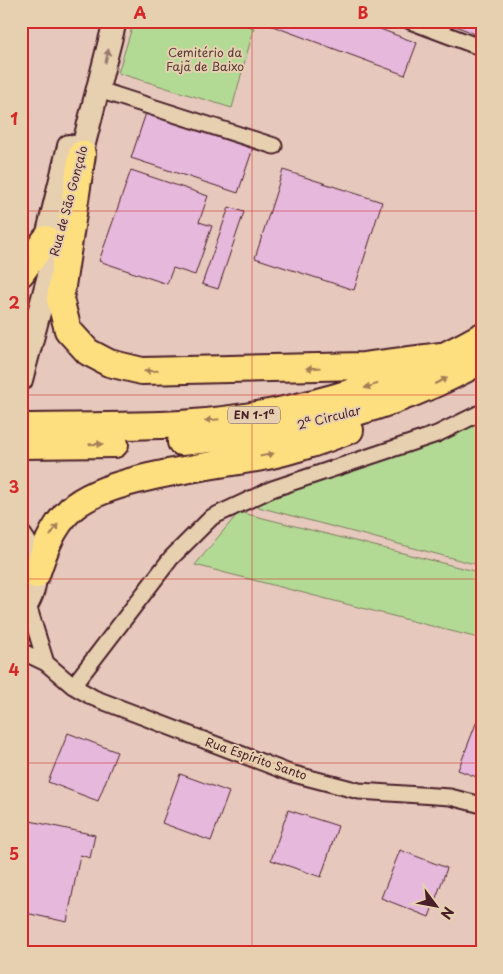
<svg xmlns="http://www.w3.org/2000/svg" width="503" height="974" viewBox="0 0 503 974" font-family="'Playpen Sans',sans-serif">
  <style>
    .green { fill: #b3da95; stroke: #7e7c60 }
    .building { fill: #e5b8dc; stroke: #4a1f2b }
    .lines { fill: none; stroke-linecap: round; stroke-linejoin: round }
    .minor-casing { stroke: #4a1f2b; stroke-width: 19 }
    .secondary-casing { stroke: #4a1f2b; stroke-width: 26 }
    .trunk-casing { stroke: #4a1f2b; stroke-width: 30 }
    .minor { stroke: #e6d0af; stroke-width: 15 }
    .secondary { stroke: #e6d0af; stroke-width: 22 }
    .trunk { stroke: #fedf80; stroke-width: 26 }
    .oneway { fill: #98786d }
    .oneway2 { fill: #a47f56 }
    .grid { fill: none; stroke: #d62828; stroke-width: 1; stroke-opacity: 0.55 }
    .labels { text-anchor: middle; stroke-width: 4; stroke-linejoin: round; paint-order: stroke }
    .shield { fill: #e6d0af; stroke: #795453; stroke-width: 1 }
    .shield-label { font-size: 11px; font-weight: bold; fill: #4a1f2b }
    .park-label { font-size: 12px; fill: #5a3b3b; stroke: #e6d0af }
    .street-label { font-size: 12px; fill: #4a1f2b; stroke: #e6d0af }
    .neatline { fill: none; stroke: #d62828; stroke-width: 2 }
    .grid-label { font-size: 16px; text-anchor: middle; font-weight: bold; fill: #d62828 }
  </style>
  <rect width="100%" height="100%" fill="#e6c9bc"/>
  <filter id="ink" filterUnits="userSpaceOnUse"><feTurbulence type="fractalNoise" baseFrequency=".02" numOctaves="2"/><feDisplacementMap in="SourceGraphic" scale="10" xChannelSelector="R" yChannelSelector="G"/><feConvolveMatrix kernelMatrix="1 2 1 2 8 2 1 2 1" color-interpolation-filters="sRGB"/></filter>
  <g filter="url(#ink)">
    <!-- green -->
    <path class="green" d="M134 21H233L254 28 232 108 118 73Z
      M482 420V566L247 504Z
      M239 512 482 573V639L195 565Z"/>
    <!-- building -->
    <path class="building" d="M259 21H359L417 43 405 75Z
      M444 21H482V32L480 36Z
      M146 113 253 148 238 193 131 158Z
      M131 170 208 196 199 222 212 226 195 275 173 268 167 284 99 261Z
      M283 170 382 202 354 290 255 258Z
      M229 207 244 212 218 289 202 284Z
      M482 708V779L458 770Z
      M68 733 117 752 98 801 48 782Z
      M180 774 229 792 211 841 162 823Z
      M288 810 338 826 321 877 271 860Z
      M21 819 95 835 90 858 80 855 67 922 21 912Z
      M400 850 447 868 429 917 381 898Z
      M412 948 425 953H410Z"/>
    <g class="lines">
      <defs>
        <path id="minor" d="M410 21 482 48
          M99 90 274 146
          M28 605 46 663
          M21 651 46 663 73 686 94 698 290 773 359 791 450 797 482 805
          M73 686 171 558 212 517 272 489 437 434 482 412"/>
        <path id="secondary" d="M77 171 115 21
          M43 253 69 146
          M21 380 59 238
          M21 537C39 562 40 588 21 613"/>
        <path id="trunk" d="M82 154 60 299 68 330 88 352 109 363 142 371 364 366 449 355
          M21 273 46 239
          M21 427C74 426 128 427 181 424 286 417 390 388 482 336
          M181 442C287 432 388 414 482 360
          M21 445 115 444
          M36 575C44 551 52 527 71 509 107 476 217 466 267 456 296 450 323 440 350 430"/>
      </defs>
      <!-- minor casing -->
      <use href="#minor" class="minor-casing"/>
      <!-- secondary casing -->
      <use href="#secondary" class="secondary-casing"/>
      <!-- trunk casing -->
      <use href="#trunk" class="trunk-casing"/>
      <!-- minor -->
      <use href="#minor" class="minor"/>
      <!-- secondary -->
      <use href="#secondary" class="secondary"/>
      <!-- trunk -->
      <use href="#trunk" class="trunk"/>
    </g>
    <!-- one-way arrows -->
    <defs><path id="oneway-solid" d="M-6-.8H1V-3.2L6.5 0L1 3.2V.8H-6Z" transform="scale(1.25)"/></defs>
    <use class="oneway" href="#oneway-solid" transform="translate(107 56) rotate(-77)"/>
    <g class="oneway2">
      <use href="#oneway-solid" transform="translate(313 368) rotate(178)"/>
      <use href="#oneway-solid" transform="translate(151 371) rotate(179)"/>
      <use href="#oneway-solid" transform="translate(441 381) rotate(-26)"/>
      <use href="#oneway-solid" transform="translate(371 386) rotate(163)"/>
      <use href="#oneway-solid" transform="translate(212 420) rotate(174)"/>
      <use href="#oneway-solid" transform="translate(96 444) rotate(-2)"/>
      <use href="#oneway-solid" transform="translate(267 455) rotate(-12)"/>
      <use href="#oneway-solid" transform="translate(54 530) rotate(-57)"/>
    </g>
  </g>
  <!-- grid -->
  <path class="grid" d="M252 21V953M21 211H482M21 395H482M21 579H482M21 763H482"/>
  <g class="labels">
    <!-- shield labels -->
    <rect class="shield" x="228" y="406.5" width="52" height="17" rx="4"/>
    <g class="shield-label">
      <text x="254" y="419">EN 1-1ª</text>
    </g>
    <!-- park labels -->
    <g class="park-label">
      <text x="205" y="57">Cemitério da<tspan x="205" dy="14">Fajã de Baixo</tspan></text>
    </g>
    <!-- street labels -->
    <g class="street-label">
      <text transform="translate(69 201) rotate(-75)" y="4">Rua de São Gonçalo</text>
      <text transform="translate(329 418) rotate(-14)" y="4">2ª Circular</text>
      <text transform="translate(256 759) rotate(19)" y="4">Rua Espírito Santo</text>
    </g>
  </g>
  <!-- margin -->
  <rect width="503" height="974" fill="none" stroke="#e6d0af" stroke-width="55"/>
  <!-- north arrow -->
  <g transform="translate(436 906) rotate(122)" stroke="#e6d0af" stroke-width="4" paint-order="stroke">
  <path d="M0-4L9 19L0 12L-9 19Z" fill="#4a1f2b"/>
  <text y="-8" font-size="14" font-weight="bold" text-anchor="middle" fill="#4a1f2b">N</text>
  </g>
  <rect x="28" y="28" width="448" height="918" class="neatline"/>
  <g class="grid-label">
    <text x="140" y="19">A</text>
    <text x="363" y="19">B</text>
    <text x="14" y="125">1</text>
    <text x="14" y="309">2</text>
    <text x="14" y="493">3</text>
    <text x="14" y="676">4</text>
    <text x="14" y="860">5</text>
  </g>
</svg>
